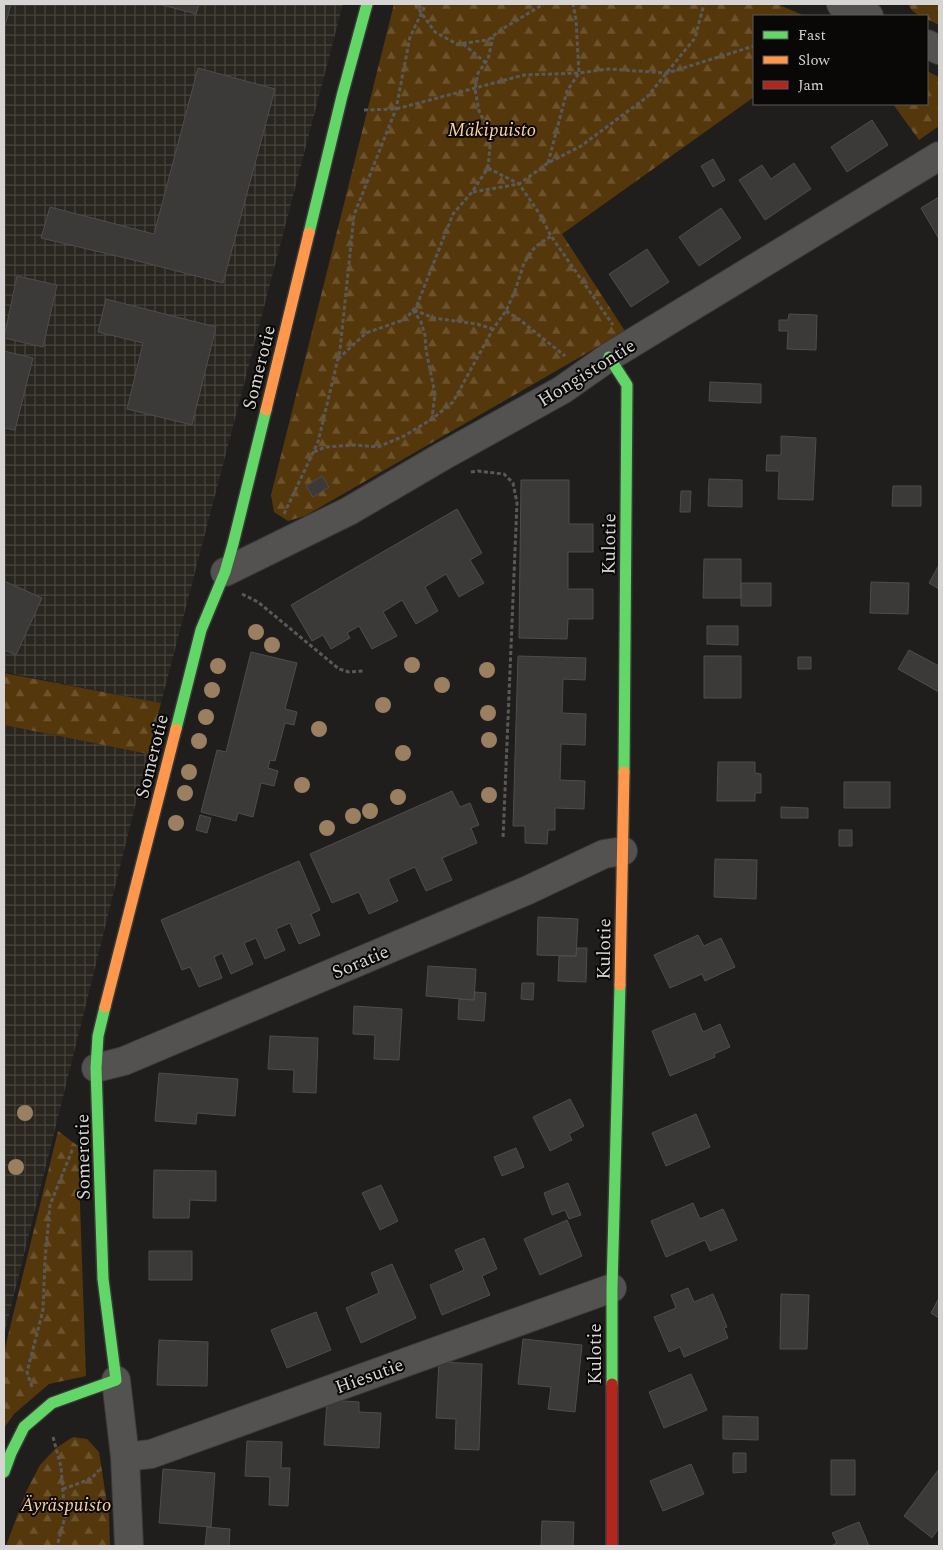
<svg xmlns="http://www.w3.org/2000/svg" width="943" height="1550" viewBox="0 0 943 1550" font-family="Spectral,serif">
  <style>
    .industrial { fill: url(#industrial-grid) }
    .forest { fill: url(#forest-firs) }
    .building { fill: #3b3a39; stroke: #4e4d4c }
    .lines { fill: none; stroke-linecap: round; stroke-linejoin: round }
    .street-casing { stroke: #393938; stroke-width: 30 }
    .fast-casing { stroke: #393938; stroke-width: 14 }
    .slow-casing { stroke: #393938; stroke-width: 14 }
    .jam-casing { stroke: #393938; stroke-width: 14 }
    .path { stroke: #5a5958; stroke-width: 3; stroke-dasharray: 4 2.5; stroke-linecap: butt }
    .street { stroke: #535251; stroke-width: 28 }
    .fast { stroke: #63d668; stroke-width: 11 }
    .slow { stroke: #ff974d; stroke-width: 11 }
    .jam { stroke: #b3261e; stroke-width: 11 }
    .tree { fill: #9a8060 }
    .labels { text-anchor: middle; stroke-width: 4; stroke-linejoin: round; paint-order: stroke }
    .park-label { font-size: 19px; font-style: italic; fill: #fed097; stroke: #090807 }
    .street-label { font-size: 19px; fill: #d7d5d4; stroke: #090807 }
  </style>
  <defs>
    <pattern id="industrial-grid" width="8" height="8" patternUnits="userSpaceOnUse" patternTransform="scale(1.25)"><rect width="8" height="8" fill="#29251f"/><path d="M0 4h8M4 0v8" fill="none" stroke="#47443f"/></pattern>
    <pattern id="forest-firs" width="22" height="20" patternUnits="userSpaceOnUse" patternTransform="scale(1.25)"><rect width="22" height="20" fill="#54370b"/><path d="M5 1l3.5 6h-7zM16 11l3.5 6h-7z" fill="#6c532e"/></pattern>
  </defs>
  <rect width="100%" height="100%" fill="#1f1e1d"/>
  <!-- industrial -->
  <path class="industrial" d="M4 4H343L161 703 4 672Z
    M4 725 148 754 4 1335Z"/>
  <!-- forest -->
  <path class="forest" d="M394 4H777L805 16H754V97L562 234 625 331 305 516 288 521 274 512 271 495Z
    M908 4H939V25L927 19V16C917 16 912 12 908 4Z
    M927 71 939 77V126L919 140 893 104H927Z
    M4 673 161 703 148 754 4 725Z
    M58 1131 78 1146 86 1376 49 1384 14 1414 4 1428V1352Z
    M73 1437 87 1439 99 1452 109 1516 110 1546H6L26 1492 40 1465 56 1448Z"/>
  <!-- building -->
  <path class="building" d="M4 4H11L4 29Z
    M159 4H199L196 14Z
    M198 68 275 89 223 283 146 263 41 238 50 207 154 234Z
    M872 120 888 145 847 172 831 147Z
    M713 159 725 180 713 187 701 166Z
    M794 163 811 189 765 220 739 180 762 165 771 179Z
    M939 197V239L921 208Z
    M721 208 741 238 699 266 679 237Z
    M647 249 669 282 631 307 609 274Z
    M17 276 57 285 43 347 4 338Z
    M106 299 216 327 192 425 127 409 143 343 98 332Z
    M789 314 817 315 816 350 787 349 788 331H779V320H788Z
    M4 351 33 358 15 430 4 428Z
    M710 382 761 384V403L709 401Z
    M781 436 816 438 813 500 778 499 779 471H766L767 455H781Z
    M322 476 329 487 313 497 306 486Z
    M709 479 742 480V507L708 506Z
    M521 480H569V524H593V552H568V589H593V619H568L567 639 519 638Z
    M893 486H921V506H892Z
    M681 491H691L690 512H680Z
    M457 509 482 553 470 560 484 583 459 597 446 574 425 587 438 611 416 624 402 600 383 612 397 636 372 649 359 626 347 633 350 638 331 649 323 635 312 641 291 605Z
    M704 559H741V598H703Z
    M939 565V589L929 583Z
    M4 581 42 598 16 655 4 650Z
    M871 582 909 583 908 614 870 613Z
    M741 583H771V606H741Z
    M707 626H738V645L707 644Z
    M909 650 939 666V692L898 669Z
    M251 652 297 663 285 709 297 712 294 725 285 723 275 761 270 760 268 768 278 771 274 786 261 783 253 817 238 813 236 821 201 812 217 750 226 752Z
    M518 656 586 658 585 680 563 679 562 713 586 714 585 745 561 744 560 780 585 781 584 809 555 808V830H548L547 844 525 843V826H513Z
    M704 656H741V698H704Z
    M798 657H811V669H798Z
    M718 762H755V773L761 774V793H755V801H717Z
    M844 782H890V808H844Z
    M452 791 460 807 470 803 479 825 471 828 477 843 442 858 452 880 426 891 415 867 388 879 398 901 369 914 359 892 332 903 310 854Z
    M781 807 808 808V818H781Z
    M200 815 211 818 207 833 196 830Z
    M839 830H852V846H839Z
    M715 859 757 860 756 899 714 897Z
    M299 861 320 910 311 914 320 935 299 944 290 923 276 929 285 950 265 959 256 938 244 943 253 964 231 974 222 953 214 957 222 978 199 987 190 967 182 970 161 920Z
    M538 917 578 919 576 956 537 955Z
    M698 935 704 946 721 938 735 967 705 981 702 974 670 988 654 955Z
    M577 948H587L586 982 558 981 559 956H576Z
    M428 966 476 969 474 1000 426 996Z
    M522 983H534L533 1000 521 999Z
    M475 992 486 993 484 1021 458 1019 459 999 474 1000Z
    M354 1006 402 1009 399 1060 374 1059 375 1035 353 1034Z
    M695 1013 703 1032 720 1024 730 1047 714 1054 715 1057 670 1076 652 1031Z
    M270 1036 318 1038 316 1093 293 1092 294 1070 268 1069Z
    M159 1073 238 1079 235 1116 197 1113 196 1124 155 1121Z
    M570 1099 584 1126 569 1134 572 1140 550 1151 533 1117Z
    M696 1114 710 1147 666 1166 652 1133Z
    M516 1148 524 1167 502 1176 494 1157Z
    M154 1170 216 1171V1201L190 1200 189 1218H153Z
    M568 1183 581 1215 569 1219 565 1210 552 1215 544 1193Z
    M381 1185 398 1221 380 1230 362 1193Z
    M693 1203 700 1219 723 1209 737 1240 710 1251 705 1240 666 1257 651 1221Z
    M567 1220 582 1256 540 1275 524 1239Z
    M484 1238 497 1269 482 1276 490 1295 442 1315 430 1285 464 1270 455 1250Z
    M149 1251H192V1280H149Z
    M392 1264 416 1318 361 1343 346 1308 379 1293 371 1273Z
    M688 1288 694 1302 713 1294 727 1327 724 1328 728 1338 684 1357 680 1347 669 1352 654 1317 676 1308 671 1295Z
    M781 1294 809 1295 807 1349H780Z
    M939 1298V1318L931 1313Z
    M316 1312 331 1350 287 1368 271 1330Z
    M523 1339 582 1345 575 1412 548 1409 551 1387 518 1384Z
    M159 1340 208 1342 207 1386 157 1385Z
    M439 1362 482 1364 479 1450 455 1449 456 1419 436 1418Z
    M691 1374 707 1410 664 1428 649 1392Z
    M327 1400 359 1402V1412L381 1413 379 1448 324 1445Z
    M723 1416 758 1417V1440L723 1439Z
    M247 1441 282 1442 281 1468H290L288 1506 269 1505 270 1477 245 1476Z
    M733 1453H746V1472L733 1473Z
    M831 1460H855V1495H831Z
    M691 1464 704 1494 663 1511 650 1481Z
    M163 1469 215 1473 211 1527 159 1523Z
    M939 1469V1528L932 1538 904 1516Z
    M542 1521 574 1522 573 1546H541Z
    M859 1522 869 1546H831L837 1543 832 1533Z
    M207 1527 230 1529 229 1546H205Z"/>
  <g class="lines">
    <defs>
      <path id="street" d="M841 4 869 16
        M927 44 939 50
        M225 572 349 511 443 456 562 390 609 357 939 156
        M96 1068 124 1061 528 890 604 854 623 851
        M116 1380 125 1457 129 1546
        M125 1457 151 1454 612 1288"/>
      <path id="fast" d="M309 233 342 96 367 4
        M609 357 627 385 624 772
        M176 729 201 630 225 572 233 544 266 410
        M612 1384V1288L620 985
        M4 1472 11 1453 24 1427 52 1403 116 1380 103 1279 96 1068 98 1036 105 1007"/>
      <path id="slow" d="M266 410 309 233
        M620 985 624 772
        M105 1007 176 729"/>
      <path id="jam" d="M612 1384V1546"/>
    </defs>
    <!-- street casing -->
    <use href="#street" class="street-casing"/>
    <!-- fast casing -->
    <use href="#fast" class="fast-casing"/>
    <!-- slow casing -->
    <use href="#slow" class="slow-casing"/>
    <!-- jam casing -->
    <use href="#jam" class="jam-casing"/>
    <!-- path -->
    <path class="path" d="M415 4 435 32 457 44 488 40 502 29 544 4
      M463 44 485 62
      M364 110 396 109 524 75 579 73 608 69 667 73 754 46
      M548 163 567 91 579 73 576 20 573 4
      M488 168 519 184 539 213 551 236 613 325
      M473 192 519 184 548 163 581 146 647 97 695 38 704 4
      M413 310 421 322 425 335 426 350 435 394 432 418
      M414 310 434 318 477 324 493 329
      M506 311 520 320 565 356
      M338 359 366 333 406 319 417 305 453 214 472 192 488 168 491 135 479 111 475 89 478 73 488 59 493 37
      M314 452 325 447 355 445 378 447 404 436 432 419 453 402 493 329 506 311 515 291 524 263 535 247 551 236
      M471 472 478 471 504 474 513 483 517 503 503 839
      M284 514 318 442 340 350 354 215 396 109 410 37 426 4
      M242 594 258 602 339 669 349 672 363 671
      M32 1387 27 1372 43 1310 45 1260 50 1205 73 1148
      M53 1437 61 1467 65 1517 57 1546
      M63 1489 91 1479 99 1470"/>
    <!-- street -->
    <use href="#street" class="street"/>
    <!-- fast -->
    <use href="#fast" class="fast"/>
    <!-- slow -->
    <use href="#slow" class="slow"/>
    <!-- jam -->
    <use href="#jam" class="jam"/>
  </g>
  <!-- trees -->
  <g class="tree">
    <circle cx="256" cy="632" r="8"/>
    <circle cx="272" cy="645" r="8"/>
    <circle cx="412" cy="665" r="8"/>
    <circle cx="218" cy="666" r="8"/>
    <circle cx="487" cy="670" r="8"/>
    <circle cx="442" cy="685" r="8"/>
    <circle cx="212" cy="690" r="8"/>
    <circle cx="383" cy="705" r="8"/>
    <circle cx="488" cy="713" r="8"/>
    <circle cx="206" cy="717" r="8"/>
    <circle cx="319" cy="729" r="8"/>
    <circle cx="489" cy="740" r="8"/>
    <circle cx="199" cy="741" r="8"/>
    <circle cx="403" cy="753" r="8"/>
    <circle cx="189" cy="772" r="8"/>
    <circle cx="302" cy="785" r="8"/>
    <circle cx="185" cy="793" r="8"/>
    <circle cx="489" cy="795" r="8"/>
    <circle cx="398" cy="797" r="8"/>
    <circle cx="370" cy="811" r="8"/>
    <circle cx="353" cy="816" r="8"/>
    <circle cx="176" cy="823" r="8"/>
    <circle cx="327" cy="828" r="8"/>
    <circle cx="25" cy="1113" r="8"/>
    <circle cx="16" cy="1167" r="8"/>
  </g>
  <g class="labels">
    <!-- park labels -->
    <g class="park-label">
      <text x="492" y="136">Mäkipuisto</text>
      <text x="66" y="1511">Äyräspuisto</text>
    </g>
    <!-- street labels -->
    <g class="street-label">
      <text transform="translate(258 367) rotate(-76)" y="7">Somerotie</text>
      <text transform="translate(586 372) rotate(-32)" y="7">Hongistontie</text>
      <text transform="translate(608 544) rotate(-89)" y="7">Kulotie</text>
      <text transform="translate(151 756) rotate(-76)" y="7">Somerotie</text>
      <text transform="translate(603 949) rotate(-89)" y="7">Kulotie</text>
      <text transform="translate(360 961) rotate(-23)" y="7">Soratie</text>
      <text transform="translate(82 1157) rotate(-91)" y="7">Somerotie</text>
      <text transform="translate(594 1354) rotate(-90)" y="7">Kulotie</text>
      <text transform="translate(369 1375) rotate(-20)" y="7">Hiesutie</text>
    </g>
  </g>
  <!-- border -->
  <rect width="943" height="1550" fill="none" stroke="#d7d5d4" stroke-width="10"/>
  <!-- legend -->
  <rect x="753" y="15" width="175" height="90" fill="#090807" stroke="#5b5a59"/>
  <rect x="763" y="31" width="25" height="8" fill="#63d668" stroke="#5b5a59"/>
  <text x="798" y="40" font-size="15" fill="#d7d5d4">Fast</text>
  <rect x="763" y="56" width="25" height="8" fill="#ff974d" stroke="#5b5a59"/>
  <text x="798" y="65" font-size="15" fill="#d7d5d4">Slow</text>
  <rect x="763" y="81" width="25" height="8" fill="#b3261e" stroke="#5b5a59"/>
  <text x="798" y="90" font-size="15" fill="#d7d5d4">Jam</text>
</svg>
